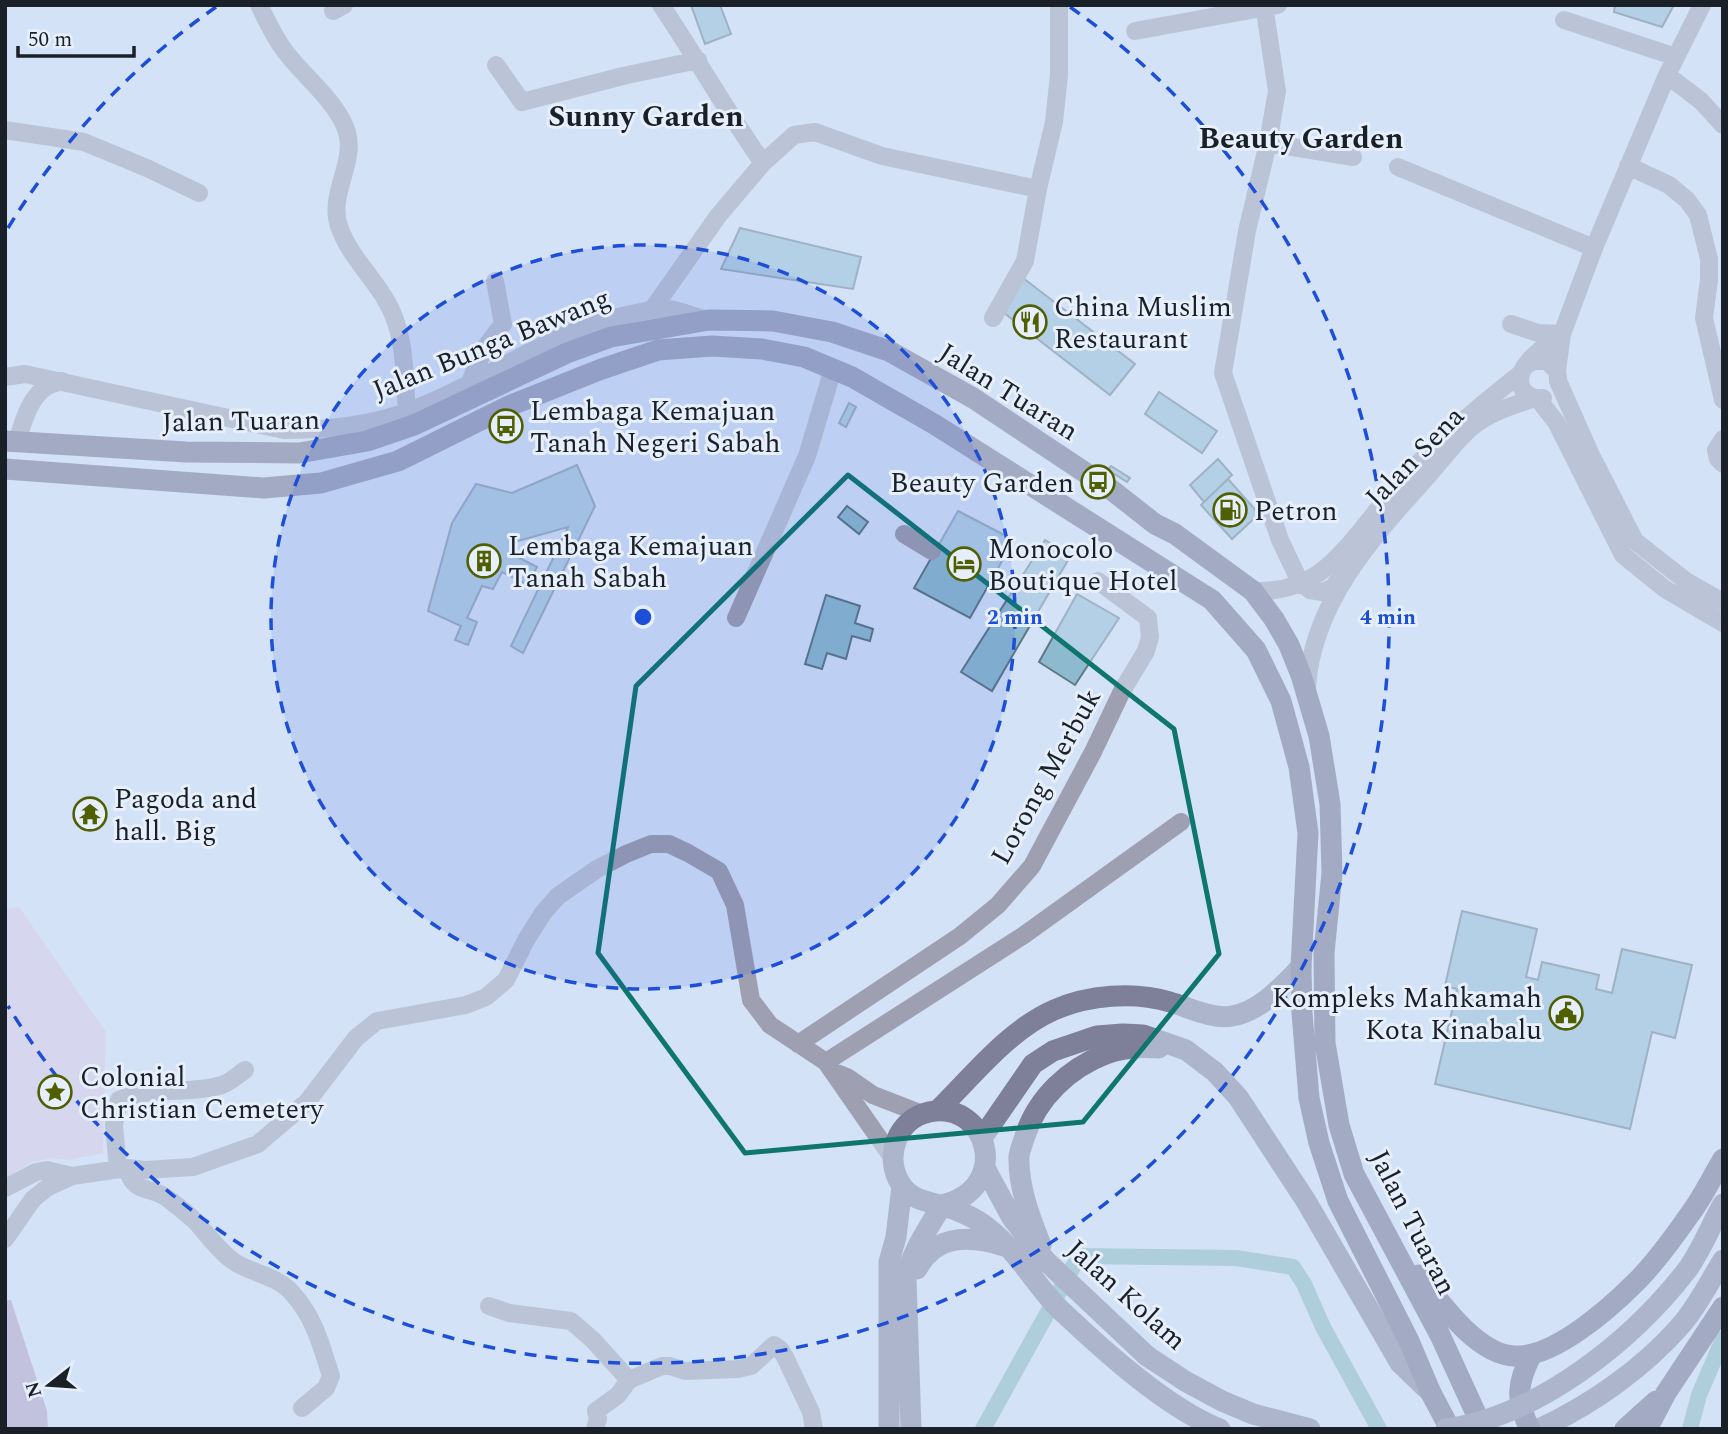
<svg xmlns="http://www.w3.org/2000/svg" width="1728" height="1434" viewBox="0 0 1728 1434" font-family="Spectral,serif">
  <style>
    .green { fill: #d9cbe3 }
    .forest { fill: #b09bbf }
    .lines { fill: none; stroke-linecap: round; stroke-linejoin: round }
    .canal { stroke: #80b5b9; stroke-width: 16 }
    .building { fill: #8ebad0; stroke: #607883; stroke-width: 2 }
    .street { stroke: #9e9fb0; stroke-width: 18 }
    .secondary { stroke: #7e7f98; stroke-width: 21 }
    .primary { stroke: #686886; stroke-width: 21 }
    .secondary-bridge { stroke: #7e7f98; stroke-width: 21 }
    .marked { fill: none; stroke: #0f766e; stroke-width: 5; stroke-linejoin: round }
    .ring { fill: none; stroke: #1d4ed8; stroke-width: 3.5; stroke-dasharray: 12 9 }
    .labels { text-anchor: middle; stroke-width: 6; stroke-linejoin: round; paint-order: stroke }
    .poi-label { font-size: 28px; fill: #1a2027; stroke: #e6effb; text-anchor: start }
    .street-label { font-size: 28px; fill: #1a2027; stroke: #e6effb }
    .neighbourhood-label { font-size: 30px; font-weight: bold; fill: #1a2027; stroke: #e6effb }
    .centre { fill: #1d4ed8; stroke: #e6effb; stroke-width: 3.5 }
    .ring-label { font-size: 21px; text-anchor: middle; font-weight: bold; fill: #1d4ed8; stroke: #e6effb; stroke-width: 6; stroke-linejoin: round; paint-order: stroke }
  </style>
  <rect width="100%" height="100%" fill="#d3e2f7"/>
  <!-- green -->
  <path class="green" d="M19 907 106 1032 103 1153 69 1160 51 1158 32 1162 5 1178V909Z"/>
  <!-- forest -->
  <path class="forest" d="M11 1300 47 1411 48 1429H5V1301Z"/>
  <g class="lines">
    <!-- canal -->
    <path class="canal" d="M983 1429 1079 1256 1236 1258 1293 1267 1304 1284 1323 1327 1379 1429
      M1690 1429 1699 1395 1723 1339"/>
  </g>
  <!-- building -->
  <path class="building" d="M691 5H720L731 34 705 44Z
    M1615 5H1674L1662 27 1614 12Z
    M740 228 861 257 853 289 721 269Z
    M1023 278 1135 364 1110 395 999 309Z
    M1159 392 1217 431 1202 453 1145 414Z
    M849 403 856 407 846 427 839 423Z
    M1218 459 1232 475 1204 502 1190 485Z
    M577 465 595 506 523 653 511 646 568 527 514 542 510 553 537 567 528 585 502 572 493 589 482 586 467 618 477 622 468 645 455 640 461 626 428 611 452 523 476 484 512 493Z
    M1111 466 1130 478 1127 482 1108 470Z
    M1228 479 1259 514 1232 539 1201 505Z
    M847 506 868 522 859 534 838 517Z
    M958 511 1014 540 970 618 914 588Z
    M1045 540 1071 555 992 691 961 672Z
    M1077 594 1119 618 1075 685 1039 662Z
    M826 595 860 606 855 623 873 629 870 641 852 636 846 659 827 653 822 669 805 664Z
    M1462 911 1537 929 1526 977 1538 980 1542 962 1599 975 1596 989 1612 993 1622 949 1692 965 1675 1038 1652 1032 1630 1129 1435 1084 1457 989 1445 986Z"/>
  <g class="lines">
    <!-- street -->
    <path class="street" d="M259 5C266 19 273 34 282 47 300 74 337 100 347 132 356 163 328 195 339 226 348 254 373 277 387 302 406 335 404 375 407 411
      M1264 5 1277 91 1268 143 1247 231 1223 373 1280 540 1300 582 1310 590 1322 592 1332 588 1357 560
      M333 11 344 5
      M1564 20 1676 57
      M1135 31 1278 5
      M496 65 522 102 623 76 698 60
      M1667 75 1701 101 1723 125
      M5 130 84 142 149 169 199 193
      M1268 143 1353 157
      M763 163 794 135 815 132 882 156 1038 189
      M1628 166 1669 185 1687 200 1698 215 1709 259V280L1704 318 1723 400
      M1398 167 1594 248
      M652 310 718 216 763 163C727 112 696 57 661 5
      M993 318 1025 261 1038 189 1054 122 1059 75V5
      M1511 324 1538 333 1562 334
      M1528 364 1534 361H1547L1557 371 1558 378
      M1557 371 1562 334 1594 248 1667 75 1702 5
      M5 377 25 374 284 430C325 430 367 426 406 412 484 384 552 328 636 313 646 311 657 308 668 309 682 311 695 317 709 320
      M1558 381 1590 453 1635 541 1686 581 1723 602
      M470 382 484 349 503 324 495 281
      M1543 398C1535 399 1528 397 1523 390 1509 368 1547 345 1562 334
      M1538 399 1556 422 1623 555 1665 589 1723 623
      M1723 439 1716 450 1718 459 1723 464
      M17 441C23 423 29 398 46 387 50 384 57 383 62 381
      M904 534 932 551
      M1253 591C1277 592 1299 587 1319 573 1348 553 1379 505 1404 478 1440 439 1479 406 1520 374
      M736 618 807 456 833 369
      M1307 688C1312 603 1372 538 1426 478 1441 462 1455 441 1472 427 1490 412 1514 405 1535 398
      M798 1044 960 936 998 905 1032 866 1093 752 1122 691 1146 651 1150 637 1148 618 1098 581
      M826 1062 1024 935 1181 822
      M837 1073 847 1077 873 1095 922 1114
      M127 1168C134 1195 149 1185 167 1198 176 1205 187 1213 196 1222 207 1234 219 1251 233 1261 252 1274 277 1275 293 1294 315 1319 321 1345 331 1376L326 1388 302 1408
      M118 1169 114 1125 119 1100C150 1086 188 1095 222 1085 230 1082 238 1075 245 1070
      M5 1188 36 1172 47 1170 72 1176
      M5 1239 33 1199 48 1187 72 1176 127 1168 145 1170 193 1167 258 1144 307 1102 356 1038 377 1021 466 1005 486 997 506 980 526 940 543 913 558 896 597 869 626 854 651 844H669L688 853 719 871 735 905 751 1000 770 1025 826 1062 892 1157
      M489 1306 509 1313 571 1321 593 1340 629 1380
      M595 1429 598 1419 596 1411 618 1395 629 1380 662 1366H670L685 1371 738 1369 751 1366 774 1345 780 1349 785 1357 811 1412 814 1429"/>
    <!-- secondary -->
    <path class="secondary" d="M937 1111C973 1076 1007 1031 1054 1010 1088 995 1134 991 1170 1002 1188 1007 1213 1020 1232 1016 1261 1011 1282 986 1301 967
      M982 1138 1033 1064 1053 1051 1097 1036 1123 1034 1143 1035 1186 1050 1215 1072 1238 1097 1306 1201 1400 1363 1431 1393
      M985 1168 1012 1218 1046 1261 1147 1356 1185 1381 1222 1401 1253 1414 1310 1429
      M942 1205C1014 1188 987 1099 929 1112 897 1119 884 1156 900 1183 910 1199 924 1201 940 1205 956 1209 976 1218 988 1228 1014 1248 1030 1276 1051 1300 1060 1311 1072 1320 1082 1330 1119 1364 1173 1411 1220 1429
      M1041 1245C1030 1218 1018 1186 1019 1156 1020 1150 1023 1142 1025 1136 1037 1098 1069 1068 1106 1054 1121 1048 1143 1047 1159 1048
      M917 1269C936 1234 970 1235 1004 1246
      M889 1429V1262L896 1237 902 1186
      M911 1429 906 1278C912 1251 928 1229 942 1205
      M1539 1429C1591 1405 1644 1368 1682 1324 1698 1305 1710 1281 1723 1260"/>
    <!-- primary -->
    <path class="primary" d="M5 441 186 452 299 453 367 441 414 425 567 353 611 337 709 320 773 321 832 332 889 351 973 398 1113 491 1155 524 1175 534 1253 591 1274 619 1289 645 1301 675 1319 736 1330 804 1332 873 1324 953 1325 1043 1339 1125 1354 1174 1440 1335 1483 1429
      M5 469 264 488 321 483 398 461 509 406 599 370 658 350 712 346 762 349 804 357 852 377 934 424 1212 600 1256 650 1281 701 1299 767 1308 833 1301 967 1302 1013 1309 1098 1319 1143 1338 1201 1409 1341 1431 1393 1450 1429
      M1419 1275C1440 1302 1477 1355 1515 1356 1554 1358 1610 1308 1636 1282 1656 1262 1674 1237 1690 1214 1703 1197 1712 1177 1723 1159
      M1530 1429C1515 1400 1517 1382 1532 1354
      M1625 1429 1656 1401
      M1647 1429 1666 1393 1723 1307"/>
    <!-- secondary-bridge -->
    <path class="secondary-bridge" d="M1446 1429C1538 1416 1631 1342 1687 1270 1701 1251 1711 1225 1723 1204"/>
  </g>
  <!-- marked area -->
  <path d="M0 0H1728V1434H0ZM848 475 1174 729 1219 954 1083 1122 745 1153 598 953 636 686Z" fill="#d3e2f7" fill-opacity=".55" fill-rule="evenodd"/>
  <path class="marked" d="M848 475 1174 729 1219 954 1083 1122 745 1153 598 953 636 686Z"/>
  <!-- distance rings -->
  <circle cx="643" cy="617" r="372" fill="#1d4ed8" fill-opacity=".12"/>
  <g class="ring">
    <circle cx="643" cy="617" r="372"/>
    <path d="M8 228A745 745 0 0 1 216 7M1070 7A745 745 0 1 1 8 1006"/>
  </g>
  <!-- icons -->
  <defs>
    <symbol id="restaurant-ring" viewBox="-11 -11 22 22"><circle r="9.5" fill="#e6effb" stroke="#4f5f02" stroke-width="1.5"/><path d="M-5-6h1v4h1v-4h1v4h1v-4h1v5L-1.5 .5V6h-2V.5L-5-1ZM5-6V6H3V1.5H1.5Q1.5-4 5-6Z" fill="#4f5f02"/></symbol>
    <symbol id="bus-ring" viewBox="-11 -11 22 22"><circle r="9.5" fill="#e6effb" stroke="#4f5f02" stroke-width="1.5"/><path d="M-5-6H5V4H4V6H2V4H-2V6H-4V4H-5ZM-3.5-4V0h7V-4ZM-3.5 1.2v1.5H-2V1.2ZM2 1.2v1.5H3.5V1.2Z" fill="#4f5f02"/></symbol>
    <symbol id="fuel-ring" viewBox="-11 -11 22 22"><circle r="9.5" fill="#e6effb" stroke="#4f5f02" stroke-width="1.5"/><path d="M-5.5-6h7V0h2V4h1.3V-2.5L3-4.5l.8-.8L6-3V5H2.5V1h-1V6h-7ZM-4.2-4.7v3.2H.2V-4.7Z" fill="#4f5f02"/></symbol>
    <symbol id="building-ring" viewBox="-11 -11 22 22"><circle r="9.5" fill="#e6effb" stroke="#4f5f02" stroke-width="1.5"/><path d="M-4-6H4V6H1V3H-1V6H-4ZM-2.5-4.3h1.7v1.8h-1.7ZM.8-4.3h1.7v1.8H.8ZM-2.5-1h1.7V.8h-1.7ZM.8-1h1.7V.8H.8Z" fill="#4f5f02"/></symbol>
    <symbol id="hotel-ring" viewBox="-11 -11 22 22"><circle r="9.5" fill="#e6effb" stroke="#4f5f02" stroke-width="1.5"/><path d="M-6-4.5h1.5V1H6V5H4.5V3h-9V5H-6ZM-4 0a1.8 1.8 0 1 1 3.6 0ZM.5 0V-2.5h3Q6-2.5 6 0Z" fill="#4f5f02"/></symbol>
    <symbol id="temple-ring" viewBox="-11 -11 22 22"><circle r="9.5" fill="#e6effb" stroke="#4f5f02" stroke-width="1.5"/><path d="M0-6L5-2H3V0L6.5 2.5H4V6H1.5V3h-3V6H-4V2.5H-6.5L-3 0V-2H-5Z" fill="#4f5f02"/></symbol>
    <symbol id="civic-ring" viewBox="-11 -11 22 22"><circle r="9.5" fill="#e6effb" stroke="#4f5f02" stroke-width="1.5"/><path d="M-.6-6.5H3V-4.5H.6V-3L4-1V1h2V6H-6V1h2V-1L-.6-3ZM-1.2 2.5V6h2.4V2.5Z" fill="#4f5f02"/></symbol>
    <symbol id="sight-ring" viewBox="-11 -11 22 22"><circle r="9.5" fill="#e6effb" stroke="#4f5f02" stroke-width="1.5"/><path d="M0-6L1.8-2.2L6-1.7L2.9 1.2L3.7 5.4L0 3.3L-3.7 5.4L-2.9 1.2L-6-1.7L-1.8-2.2Z" fill="#4f5f02"/></symbol>
  </defs>
  <g fill-rule="evenodd">
    <use href="#restaurant-ring" x="1011" y="303" width="38" height="38"/>
    <use href="#bus-ring" x="487" y="407" width="38" height="38"/>
    <use href="#bus-ring" x="1079" y="463" width="38" height="38"/>
    <use href="#fuel-ring" x="1211" y="491" width="38" height="38"/>
    <use href="#building-ring" x="465" y="542" width="38" height="38"/>
    <use href="#hotel-ring" x="945" y="545" width="38" height="38"/>
    <use href="#temple-ring" x="71" y="795" width="38" height="38"/>
    <use href="#civic-ring" x="1547" y="994" width="38" height="38"/>
    <use href="#sight-ring" x="36" y="1073" width="38" height="38"/>
  </g>
  <g class="labels">
    <!-- poi labels -->
    <g class="poi-label">
      <text x="1054" y="316">China Muslim<tspan x="1054" dy="32">Restaurant</tspan></text>
      <text x="530" y="420">Lembaga Kemajuan<tspan x="530" dy="32">Tanah Negeri Sabah</tspan></text>
      <text x="1074" y="492" text-anchor="end">Beauty Garden</text>
      <text x="1254" y="520">Petron</text>
      <text x="508" y="555">Lembaga Kemajuan<tspan x="508" dy="32">Tanah Sabah</tspan></text>
      <text x="988" y="558">Monocolo<tspan x="988" dy="32">Boutique Hotel</tspan></text>
      <text x="114" y="808">Pagoda and<tspan x="114" dy="32">hall. Big</tspan></text>
      <text x="1542" y="1007" text-anchor="end">Kompleks Mahkamah<tspan x="1542" dy="32">Kota Kinabalu</tspan></text>
      <text x="80" y="1086">Colonial<tspan x="80" dy="32">Christian Cemetery</tspan></text>
    </g>
    <!-- street labels -->
    <g class="street-label">
      <text transform="translate(491 343) rotate(-22)" y="10">Jalan Bunga Bawang</text>
      <text transform="translate(1009 391) rotate(32)" y="10">Jalan Tuaran</text>
      <text transform="translate(241 420) rotate(-1)" y="10">Jalan Tuaran</text>
      <text transform="translate(1414 456) rotate(-46)" y="10">Jalan Sena</text>
      <text transform="translate(1045 776) rotate(-61)" y="10">Lorong Merbuk</text>
      <text transform="translate(1414 1222) rotate(63)" y="10">Jalan Tuaran</text>
      <text transform="translate(1127 1294) rotate(42)" y="10">Jalan Kolam</text>
    </g>
    <!-- neighbourhood labels -->
    <g class="neighbourhood-label">
      <text x="646" y="126">Sunny Garden</text>
      <text x="1301" y="148">Beauty Garden</text>
    </g>
  </g>
  <circle cx="643" cy="617" r="10" class="centre"/>
  <g class="ring-label">
    <text x="1015" y="624">2 min</text>
    <text x="1388" y="624">4 min</text>
  </g>
  <!-- border -->
  <rect width="1728" height="1434" fill="none" stroke="#1a2027" stroke-width="14"/>
  <!-- north arrow -->
  <g transform="translate(49 1385) rotate(253)" stroke="#e6effb" stroke-width="5" paint-order="stroke">
  <path d="M0-5L12 26L0 18L-12 26Z" fill="#1a2027"/>
  <text y="-10" font-size="19" font-weight="bold" text-anchor="middle" fill="#1a2027">N</text>
  </g>
  <!-- scale -->
  <path d="M18 46v10h116v-10" fill="none" stroke="#1a2027" stroke-width="3.5"/>
  <text x="28" y="46" font-size="21" fill="#1a2027" stroke="#e6effb" stroke-width="5" paint-order="stroke">50 m</text>
</svg>
